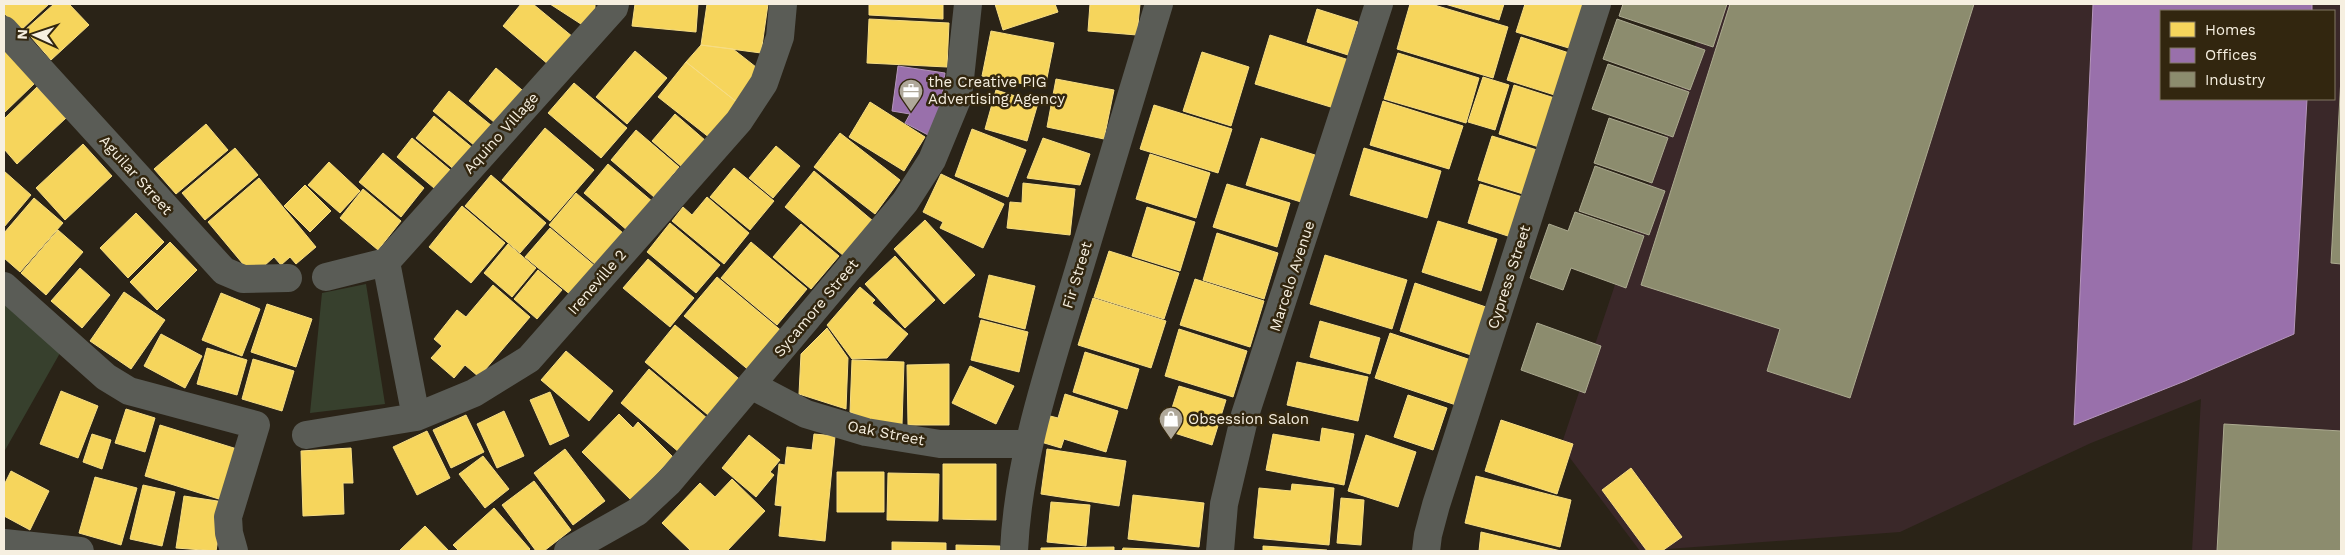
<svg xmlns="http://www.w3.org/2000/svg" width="2345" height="555" viewBox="0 0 2345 555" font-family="'Work Sans',sans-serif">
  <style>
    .industrial { fill: #3a2829; fill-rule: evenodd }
    .green { fill: #37402d }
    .homes { fill: #f6d55c; stroke: #f6dd84 }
    .offices { fill: #9970ab; stroke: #b596bb }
    .industry { fill: #8c8c6e; stroke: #acaa90 }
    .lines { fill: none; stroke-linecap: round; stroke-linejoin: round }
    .minor { stroke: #5a5c56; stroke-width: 28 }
    .labels { text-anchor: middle; stroke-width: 5; stroke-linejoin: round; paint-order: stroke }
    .poi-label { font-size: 15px; fill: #f6efe0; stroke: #32260f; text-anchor: start }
    .street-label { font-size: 15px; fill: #f6efe0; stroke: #32260f }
  </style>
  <rect width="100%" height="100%" fill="#2a2317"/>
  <!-- industrial -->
  <path class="industrial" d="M1709 4H2341V551H2192L2201 399 2091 443 1900 532 1640 551 1561 446ZM2161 11H2334V99H2161Z"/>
  <!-- green -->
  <path class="green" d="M366 284 385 404 310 413 322 293Z
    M4 304 60 353 4 452Z"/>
  <!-- homes -->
  <path class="homes" d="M4 4H49L20 31 4 13Z
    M54 4H69L89 25 51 60 25 30Z
    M521 4H533L573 37 549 65 503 26Z
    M550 4H595V10L584 26Z
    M635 4H698L696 32 632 26Z
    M707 4H768L761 53 701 45Z
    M869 4H943V19L869 15Z
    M995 4H1055L1058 12 1003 30Z
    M1090 4H1140L1137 35 1088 31Z
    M1410 4H1431L1508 27 1493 78 1397 49Z
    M1445 4H1504L1499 20Z
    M1525 4H1587L1572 49 1516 32Z
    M1317 9 1358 22 1348 55 1307 42Z
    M869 19 949 23 947 67 867 63Z
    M991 31 1054 43 1045 88 982 76Z
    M1270 35 1349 60 1334 108 1255 84Z
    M1521 37 1578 56 1564 98 1507 80Z
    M701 45 733 49 761 71 738 103 686 62Z
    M4 50 35 83 4 113Z
    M635 51 667 78 627 124 596 97Z
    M1202 52 1249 67 1231 126 1183 111Z
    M1398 53 1479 78 1466 123 1384 99Z
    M686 62 738 103 710 138 658 97Z
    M496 68 528 95 501 128 469 101Z
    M1483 77 1509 85 1495 130 1468 122Z
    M1056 79 1114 90 1104 139 1047 127Z
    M574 83 627 128 601 158 548 113Z
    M1514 85 1564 101 1548 150 1499 134Z
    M37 87 66 118 17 164 4 149V119Z
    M996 90 1038 103 1027 141 985 129Z
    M449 91 492 126 475 146 433 111Z
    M1383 101 1463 126 1449 169 1370 145Z
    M870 102 925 137 904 171 849 137Z
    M1154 105 1232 129 1218 173 1140 149Z
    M675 114 706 141 683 168 652 141Z
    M434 116 474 149 456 171 416 138Z
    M206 124 228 150 176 194 154 169Z
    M545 128 594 170 550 221 502 180Z
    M972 129 1026 150 1008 197 955 176Z
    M636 130 679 167 654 197 611 160Z
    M840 133 900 180 875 214 814 167Z
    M1492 136 1537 150 1523 194 1478 180Z
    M412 138 455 174 440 193 397 157Z
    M1043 138 1090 154 1080 185 1027 178Z
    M1261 138 1315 155 1301 202 1246 185Z
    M83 144 112 176 65 220 36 188Z
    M776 146 800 166 773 198 749 178Z
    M235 148 258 175 205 220 182 193Z
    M1364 148 1441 171 1427 218 1350 195Z
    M383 153 424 188 401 217 359 182Z
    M1150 154 1210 173 1196 218 1136 199Z
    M329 162 360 191 340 213 308 185Z
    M608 164 653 202 628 231 584 193Z
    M734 168 774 201 750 230 710 197Z
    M4 171 31 195 4 227Z
    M814 171 873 221 844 256 785 207Z
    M941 174 1004 204 983 248 940 228 943 222 923 212Z
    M491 175 546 223 520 253 465 206Z
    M259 178 316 247 296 264 290 257 281 265 274 257 253 276 208 222Z
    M1023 183 1075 189 1070 235 1007 228 1010 202 1022 203Z
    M1227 184 1290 203 1277 247 1213 227Z
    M1480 184 1526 198 1514 238 1468 223Z
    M305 185 331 211 310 232 284 206Z
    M363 189 401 221 378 250 340 218Z
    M576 193 623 233 596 265 549 225Z
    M707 197 749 233 724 264 672 221 683 207 692 215Z
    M34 198 63 223 20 272 4 258V233Z
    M462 206 505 243 471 283 429 247Z
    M1147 207 1195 222 1180 271 1132 256Z
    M136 213 164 242 128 278 100 248Z
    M925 220 975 275 944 304 894 249Z
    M1438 221 1497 239 1481 291 1422 272Z
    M670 223 720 265 696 293 647 252Z
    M801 224 839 256 811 289 773 257Z
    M550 228 596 267 572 296 525 257Z
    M58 230 83 252 46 295 21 273Z
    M1217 233 1278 253 1264 299 1203 280Z
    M170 242 197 270 157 310 130 282Z
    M751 242 807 289 777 325 721 278Z
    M508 244 536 268 512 297 484 273Z
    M1109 251 1179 273 1164 319 1094 297Z
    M1325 255 1407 280 1392 329 1310 304Z
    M895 256 935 300 905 328 865 284Z
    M648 259 694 298 670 327 623 288Z
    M80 268 110 295 82 328 51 301Z
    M538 270 562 290 537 319 514 299Z
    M989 275 1035 286 1025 329 979 317Z
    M717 277 784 333 751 372 684 316Z
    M1195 279 1264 301 1250 347 1180 325Z
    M1415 283 1486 307 1471 355 1400 331Z
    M493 285 530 317 479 377 465 365 454 378 431 358 442 346 434 339 457 310 466 317Z
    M860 287 875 300 872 303 908 334 887 358 852 359 827 325Z
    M124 292 165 320 131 369 90 341Z
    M221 293 260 309 242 356 202 340Z
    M1093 298 1166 321 1151 368 1078 345Z
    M267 304 312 319 296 367 251 352Z
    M981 320 1028 332 1019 372 971 360Z
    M1320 321 1380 338 1370 374 1310 357Z
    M675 325 744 383 714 420 645 362Z
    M827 328 848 358 846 409 799 394 801 354Z
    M1179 329 1247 351 1233 397 1165 376Z
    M1390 333 1471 360 1456 405 1375 378Z
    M161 334 202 356 185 388 144 366Z
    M207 348 247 360 237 395 197 384Z
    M566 351 613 391 589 421 541 380Z
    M1085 352 1139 369 1127 409 1073 392Z
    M253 359 294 371 282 411 242 399Z
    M852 360 904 362 902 425 863 418 850 412Z
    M1297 362 1368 377 1358 421 1287 405Z
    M949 364V425H908L907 365Z
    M970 366 1014 386 996 424 952 403Z
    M649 369 708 419 680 453 621 403Z
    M1179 386 1226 400 1212 445 1165 430Z
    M61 391 98 406 78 458 40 444Z
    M550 392 569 436 550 445 530 400Z
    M1065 394 1118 411 1106 452 1064 439 1061 448 1041 442 1050 416 1058 418Z
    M1408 395 1447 408 1433 450 1394 437Z
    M126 409 155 418 145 452 115 443Z
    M504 411 524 456 497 468 477 424Z
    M619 414 633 428 638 422 673 457 631 500 582 452Z
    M466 415 484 452 451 468 433 430Z
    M1501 420 1573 444 1557 494 1485 471Z
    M160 425 237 449 222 500 145 476Z
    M1322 428 1354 434 1344 485 1266 470 1273 434 1320 442Z
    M427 431 450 478 417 495 393 447Z
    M92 434 111 440 102 469 83 462Z
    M814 434 835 436 825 541 779 536 782 506 775 505 779 464 785 465 787 447 812 450Z
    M749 435 780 460 770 472 774 475 756 497 722 468Z
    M1366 435 1416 452 1398 507 1348 491Z
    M351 448 353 483H343L344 514 303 516 301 451Z
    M565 449 605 501 573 525 534 473Z
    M1047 449 1126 461 1119 506 1041 494Z
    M483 456 509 489 485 508 459 474Z
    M943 464H996V520L943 519Z
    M1631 468 1682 537 1662 551H1647L1602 490Z
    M11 471 49 491 30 530 4 516V485Z
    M837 472H884V512H837Z
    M888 473 939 474 938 521 887 520Z
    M1476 476 1571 500 1560 547 1465 523Z
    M95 477 137 488 121 545 79 533Z
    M732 479 765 511 727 551H691L662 523 700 483 715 497Z
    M534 481 571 530 544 551H536L502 505Z
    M1292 484 1334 488 1329 545 1254 538 1259 488 1291 491Z
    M143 485 175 492 162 546 130 539Z
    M1133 495 1204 503 1199 547 1128 539Z
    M184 496 224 502 216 551 176 548Z
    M1341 498 1364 500 1361 545 1337 543Z
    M1051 502 1090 505 1086 546 1047 542Z
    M494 508 530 549 528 551H459L453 545Z
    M425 526 449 551H399Z
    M1481 532 1561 551H1479Z
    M892 542 946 543V551H892Z
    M956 545 1000 546V551H956Z
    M1263 546 1327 550V551H1263Z
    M1114 547V551H1041V548Z
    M1123 548 1201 551H1122Z"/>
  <!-- offices -->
  <path class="offices" d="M2093 4H2312V11H2161V99H2307L2294 334 2185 381 2074 425Z
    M898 66 945 73 939 118 930 136 905 123 910 114 892 111Z"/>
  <!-- industry -->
  <path class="industry" d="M1623 4H1727L1713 47 1619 16Z
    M1730 4H1974L1850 398 1767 371 1780 329 1641 285Z
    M1617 19 1705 50 1690 90 1603 59Z
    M1608 64 1689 92 1673 137 1592 109Z
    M2341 77V264L2331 263Z
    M1609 118 1668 138 1652 183 1594 163Z
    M1595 166 1665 191 1649 235 1579 211Z
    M1575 212 1644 236 1626 288 1571 268 1563 290 1530 278 1549 224 1568 231Z
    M1537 323 1601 346 1585 393 1521 370Z
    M2224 424 2341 431V551H2217Z"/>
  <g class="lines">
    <!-- minor -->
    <path class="minor" d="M4 30 224 271 243 279 288 278
      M386 262 416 417
      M326 277 386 262 614 8 615 4
      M4 286 106 377 129 391 256 425 228 517 229 533 234 551
      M751 385 806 414 866 432 940 444H1029
      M306 435 416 417 474 393 529 359 739 121 764 83 780 37 783 4
      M4 543 80 551
      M568 551 637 512 669 482 905 202 932 160 958 97 968 4
      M1014 551C1018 461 1048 372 1074 286 1102 192 1130 98 1159 4
      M1220 551 1224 504 1245 415 1379 4
      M1426 551 1428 535 1436 505 1597 4"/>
  </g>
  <!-- icons -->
  <defs>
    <symbol id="office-pin" viewBox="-11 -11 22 30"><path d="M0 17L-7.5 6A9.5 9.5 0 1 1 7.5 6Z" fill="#afa89a" stroke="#32260f"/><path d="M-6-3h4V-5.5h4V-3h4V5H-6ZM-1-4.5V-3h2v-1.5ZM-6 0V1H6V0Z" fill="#fff"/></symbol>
    <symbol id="shop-pin" viewBox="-11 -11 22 30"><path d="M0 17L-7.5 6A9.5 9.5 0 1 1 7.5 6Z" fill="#afa89a" stroke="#32260f"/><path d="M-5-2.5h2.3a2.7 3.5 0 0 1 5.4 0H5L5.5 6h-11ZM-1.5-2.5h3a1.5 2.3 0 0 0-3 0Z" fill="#fff"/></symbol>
  </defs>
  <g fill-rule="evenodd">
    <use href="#office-pin" x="897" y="77" width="28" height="38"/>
    <use href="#shop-pin" x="1157" y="405" width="28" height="38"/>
  </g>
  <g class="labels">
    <!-- poi labels -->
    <g class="poi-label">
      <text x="928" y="87">the Creative PIG<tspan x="928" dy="17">Advertising Agency</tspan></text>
      <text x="1188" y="424">Obsession Salon</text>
    </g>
    <!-- street labels -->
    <g class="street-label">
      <text transform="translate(501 133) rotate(-48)" y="5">Aquino Village</text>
      <text transform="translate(136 175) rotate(48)" y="5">Aguilar Street</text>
      <text transform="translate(1077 275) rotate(-73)" y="5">Fir Street</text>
      <text transform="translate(1292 276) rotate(-72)" y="5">Marcelo Avenue</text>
      <text transform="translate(1509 277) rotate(-72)" y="5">Cypress Street</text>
      <text transform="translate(597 282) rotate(-49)" y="5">Ireneville 2</text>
      <text transform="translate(816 308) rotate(-50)" y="5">Sycamore Street</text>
      <text transform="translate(886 433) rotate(11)" y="5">Oak Street</text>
    </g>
  </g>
  <!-- border -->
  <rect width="2345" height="555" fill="none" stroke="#f6efe0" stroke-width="10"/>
  <!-- legend -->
  <rect x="2160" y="10" width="175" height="90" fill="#32260f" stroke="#807663"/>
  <rect x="2170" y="22" width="25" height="15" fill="#f6d55c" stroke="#807663"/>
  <text x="2205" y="35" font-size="15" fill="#f6efe0">Homes</text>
  <rect x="2170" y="48" width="25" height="15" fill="#9970ab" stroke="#807663"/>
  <text x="2205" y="60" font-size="15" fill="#f6efe0">Offices</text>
  <rect x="2170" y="72" width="25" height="15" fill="#8c8c6e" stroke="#807663"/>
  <text x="2205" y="85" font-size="15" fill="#f6efe0">Industry</text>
  <!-- north arrow -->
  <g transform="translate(35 35) rotate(273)" stroke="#32260f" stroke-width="4" paint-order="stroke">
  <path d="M0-4L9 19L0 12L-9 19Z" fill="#f6efe0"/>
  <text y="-8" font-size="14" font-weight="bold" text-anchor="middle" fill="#f6efe0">N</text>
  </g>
</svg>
